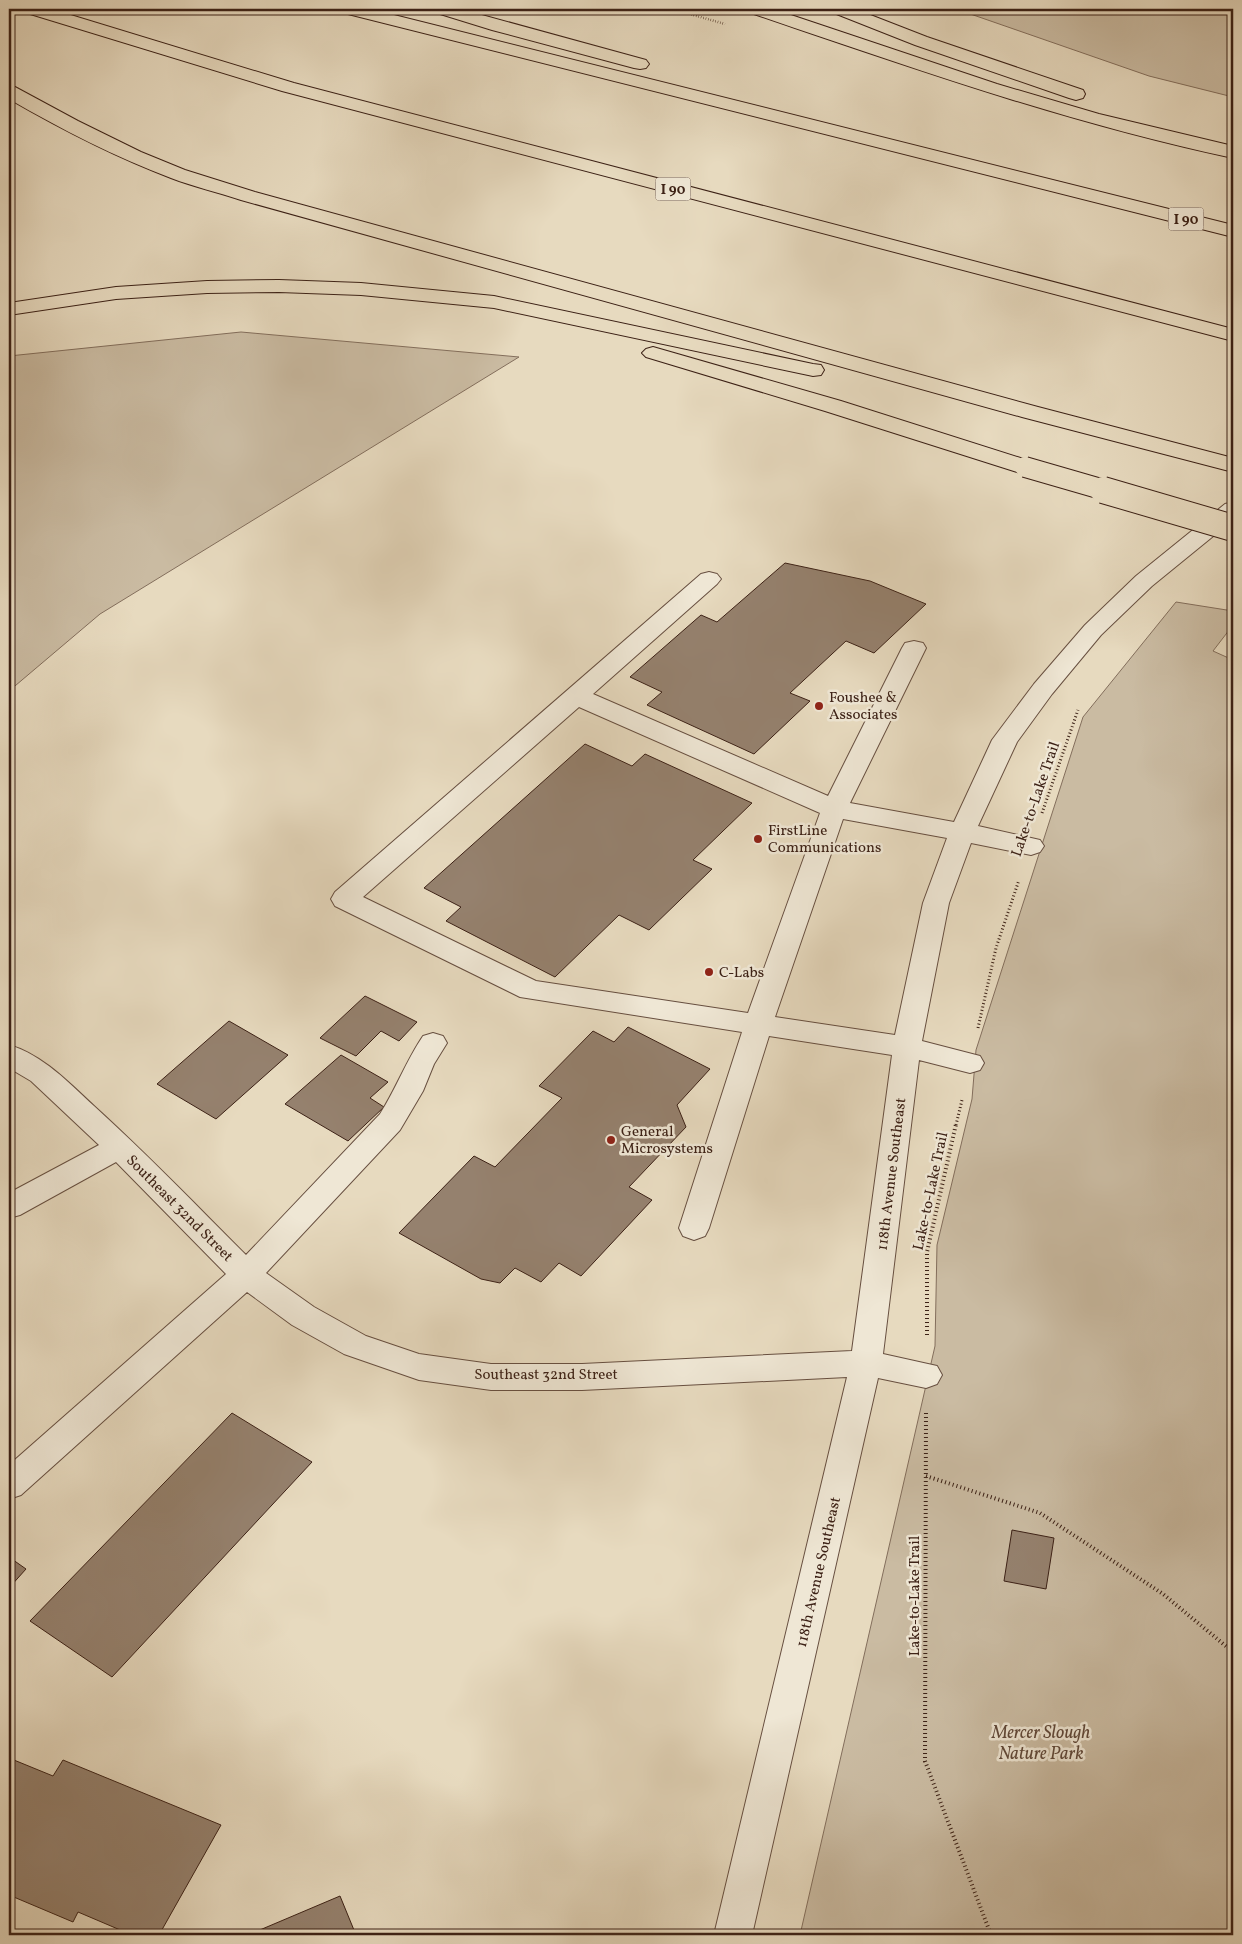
<svg xmlns="http://www.w3.org/2000/svg" width="1242" height="1944" viewBox="0 0 1242 1944" font-family="Vollkorn,serif">
  <style>
    .green { fill: #cabba2; stroke: #836e5c }
    .building { fill: #95816e; stroke: #3c2116 }
    .lines { fill: none; stroke-linecap: round; stroke-linejoin: round }
    .minor-casing { stroke: #674f40; stroke-width: 2 }
    .highway-casing { stroke: #3c2116; stroke-width: 2 }
    .path-far2 { stroke: #3c2116; stroke-width: 2.5; stroke-dasharray: 0.5 2; stroke-linecap: butt }
    .path-far1 { stroke: #3c2116; stroke-width: 3; stroke-dasharray: 1 2.5; stroke-linecap: butt }
    .path { stroke: #3c2116; stroke-width: 4; stroke-dasharray: 1 3; stroke-linecap: butt }
    .minor { fill: #efe7d5; fill-rule: evenodd }
    .highway { fill: #e7dabf; fill-rule: evenodd }
    .highway-bridge-far1-casing { stroke: #3c2116; stroke-width: 22; stroke-linecap: butt }
    .highway-bridge-casing { stroke: #3c2116; stroke-width: 28; stroke-linecap: butt }
    .highway-bridge-far1 { stroke: #e7dabf; stroke-width: 20 }
    .highway-bridge { stroke: #e7dabf; stroke-width: 26 }
    .poi-dot { fill: #8f2418; stroke: #efe7d5; stroke-width: 2 }
    .labels { text-anchor: middle; stroke-width: 5; stroke-linejoin: round; paint-order: stroke }
    .shield { fill: #efe7d5; stroke: #725c4f; stroke-width: 1 }
    .shield-label { font-size: 14px; font-weight: bold; fill: #3c2116 }
    .poi-label { font-size: 15px; fill: #3c2116; stroke: #efe7d5; text-anchor: start }
    .street-label { font-size: 15px; fill: #3c2116; stroke: #efe7d5 }
    .near-park-label { font-size: 18px; font-style: italic; fill: #604839; stroke: #efe7d5 }
  </style>
  <rect width="100%" height="100%" fill="#e7dabf"/>
  <filter id="stains"><feTurbulence type="fractalNoise" baseFrequency=".004" numOctaves="4"/><feColorMatrix values="0 0 0 0 .2 0 0 0 0 .09 0 0 0 0 .02 0 0 0 .5 -.17"/></filter>
  <radialGradient id="worn" r=".72"><stop offset=".6" stop-color="#630" stop-opacity="0"/><stop offset="1" stop-color="#630" stop-opacity=".3"/></radialGradient>
  <!-- green -->
  <path class="green" d="M956 9H1233V97L1149 76Z
    M241 332 519 357 100 614 9 691V356Z
    M1176 602 1233 611V625L1213 651 1233 660V1935H800L935 1346 937 1245 972 1099 976 1050 1083 717Z"/>
  <!-- building -->
  <path class="building" d="M785 563 870 581 926 604 874 653 846 641 790 693 810 701 754 754 647 705 662 692 630 677 701 615 717 622Z
    M585 744 632 766 645 754 752 803 693 860 712 869 649 930 619 915 555 977 446 921 461 907 424 888Z
    M365 996 417 1022 399 1041 381 1031 356 1056 320 1038Z
    M229 1021 288 1055 216 1119 157 1084Z
    M628 1027 710 1069 677 1105 686 1127 629 1187 652 1200 581 1276 559 1263 541 1282 515 1268 500 1283 481 1279 399 1233 474 1156 495 1167 562 1098 539 1086 593 1031 614 1042Z
    M341 1055 388 1082 370 1098 384 1107 348 1141 285 1104Z
    M232 1413 312 1462 112 1677 30 1621Z
    M1012 1530 1054 1538 1046 1589 1004 1581Z
    M9 1557 26 1569 9 1588Z
    M9 1758 53 1776 63 1760 221 1825 159 1935H132L78 1912 73 1922 9 1895Z
    M340 1896 356 1935H248Z"/>
  <g class="lines">
    <defs>
      <path id="minor" d="M1233 502V520L1152 586 1101 635 1052 694 1017 742 978 826 1040 840 1044 846 1040 852 1031 855 971 843 949 903 922 1041 980 1056 984 1063 980 1070 970 1073 919 1060 883 1354 937 1366 942 1375 937 1384 926 1388 878 1378 752 1935H714L847 1377 582 1390H491L419 1380 344 1354 292 1325 247 1292 21 1495 9 1499V1465L226 1274 116 1162 20 1215 9 1218V1193L99 1145 31 1081 9 1068V1045C43 1055 69 1083 94 1106 147 1154 196 1205 246 1255L380 1114C396 1089 406 1061 423 1036L433 1033 443 1036 447 1043 434 1064 423 1091 400 1130 266 1273 314 1307 366 1336 419 1354 491 1364H582L852 1351 892 1055 769 1036 709 1228 705 1236 694 1240 683 1236 679 1228 742 1032 520 997 335 906 331 899 335 892 701 574 709 572 717 574 721 579 717 584 593 694 828 796 902 648 905 643 914 641 923 643 926 648 850 803 954 822 992 740 1034 684 1085 625 1136 576 1225 504ZM579 707 820 813 748 1013 536 981 363 897ZM843 819 947 838 923 903 895 1035 775 1017Z"/>
      <path id="highway" d="M24 9H51L294 83 1233 329V341L282 91 27 13Z
        M341 9H370L1233 225V237L344 13Z
        M434 9H460L646 60 649 64 646 68 640 69 634 68 492 30 437 13Z
        M748 9H773L997 84 1099 114 1233 146V158C1068 123 910 67 751 13Z
        M831 9H855L927 37 1083 90 1085 94 1083 98 1076 100 1069 98 915 45 834 13Z
        M9 85 15 87 78 121 141 152 185 170 255 192 1038 407 1233 458V472L1022 417 241 200C218 192 194 187 171 178 115 157 61 129 9 99Z
        M279 280 361 283 494 296 813 364 821 365 824 370 821 375 813 376 494 308 361 295 279 292 207 293 116 299 9 315V303L116 287 207 281Z
        M653 347 841 401 1033 462 1036 467 1033 472 1025 474 1017 472 825 411 646 357 642 353 646 349Z"/>
    </defs>
    <!-- minor casing -->
    <use href="#minor" class="minor-casing"/>
    <!-- highway casing -->
    <use href="#highway" class="highway-casing"/>
    <!-- path-far2 -->
    <path class="path-far2" d="M672 9 725 24"/>
    <!-- path-far1 -->
    <path class="path-far1" d="M1042 813 1078 710
      M978 1028 996 948 1019 880
      M956 1125 962 1100"/>
    <!-- path -->
    <path class="path" d="M927 1335V1252L956 1124
      M926 1413 925 1761 991 1935
      M926 1476 1040 1513 1163 1594 1233 1652"/>
    <!-- minor -->
    <use href="#minor" class="minor"/>
    <!-- highway -->
    <use href="#highway" class="highway"/>
    <defs>
      <path id="highway-bridge-far1" d="M1025 467 1108 491"/>
      <path id="highway-bridge" d="M1103 490 1233 528"/>
    </defs>
    <!-- highway-bridge-far1 casing -->
    <use href="#highway-bridge-far1" class="highway-bridge-far1-casing"/>
    <!-- highway-bridge casing -->
    <use href="#highway-bridge" class="highway-bridge-casing"/>
    <!-- highway-bridge-far1 -->
    <use href="#highway-bridge-far1" class="highway-bridge-far1"/>
    <!-- highway-bridge -->
    <use href="#highway-bridge" class="highway-bridge"/>
  </g>
  <!-- markers -->
  <g class="poi-dot">
    <circle cx="819" cy="706" r="5"/>
    <circle cx="758" cy="839" r="5"/>
    <circle cx="709" cy="972" r="5"/>
    <circle cx="611" cy="1140" r="5"/>
  </g>
  <g class="labels">
    <!-- shield labels -->
    <g class="shield">
      <rect x="655.5" y="177.5" width="35" height="23" rx="4"/>
      <rect x="1168.5" y="207.5" width="35" height="23" rx="4"/>
    </g>
    <g class="shield-label">
      <text x="673" y="194">I 90</text>
      <text x="1186" y="224">I 90</text>
    </g>
    <!-- poi labels -->
    <g class="poi-label">
      <text x="829" y="702">Foushee &amp;<tspan x="829" dy="17">Associates</tspan></text>
      <text x="768" y="835">FirstLine<tspan x="768" dy="17">Communications</tspan></text>
      <text x="719" y="977">C-Labs</text>
      <text x="621" y="1136">General<tspan x="621" dy="17">Microsystems</tspan></text>
    </g>
    <!-- street labels -->
    <g class="street-label">
      <text transform="translate(1035 799) rotate(-71)" y="5">Lake-to-Lake Trail</text>
      <text transform="translate(891 1174) rotate(-83)" y="5">118th Avenue Southeast</text>
      <text transform="translate(930 1191) rotate(-78)" y="5">Lake-to-Lake Trail</text>
      <text transform="translate(180 1208) rotate(45)" y="5">Southeast 32nd Street</text>
      <text x="546" y="1379">Southeast 32nd Street</text>
      <text transform="translate(818 1572) rotate(-77)" y="5">118th Avenue Southeast</text>
      <text transform="translate(914 1596) rotate(-90)" y="5">Lake-to-Lake Trail</text>
    </g>
    <!-- near-park labels -->
    <g class="near-park-label">
      <text x="1041" y="1738">Mercer Slough<tspan x="1041" dy="21">Nature Park</tspan></text>
    </g>
  </g>
  <!-- margin -->
  <rect width="1242" height="1944" fill="none" stroke="#e7dabf" stroke-width="30"/>
  <rect x="10" y="10" width="1222" height="1924" fill="none" stroke="#3c2116" stroke-width="2.5"/>
  <rect x="15" y="15" width="1212" height="1914" fill="none" stroke="#3c2116"/>
  <rect width="100%" height="100%" filter="url(#stains)"/>
  <rect width="100%" height="100%" fill="url(#worn)"/>
</svg>
